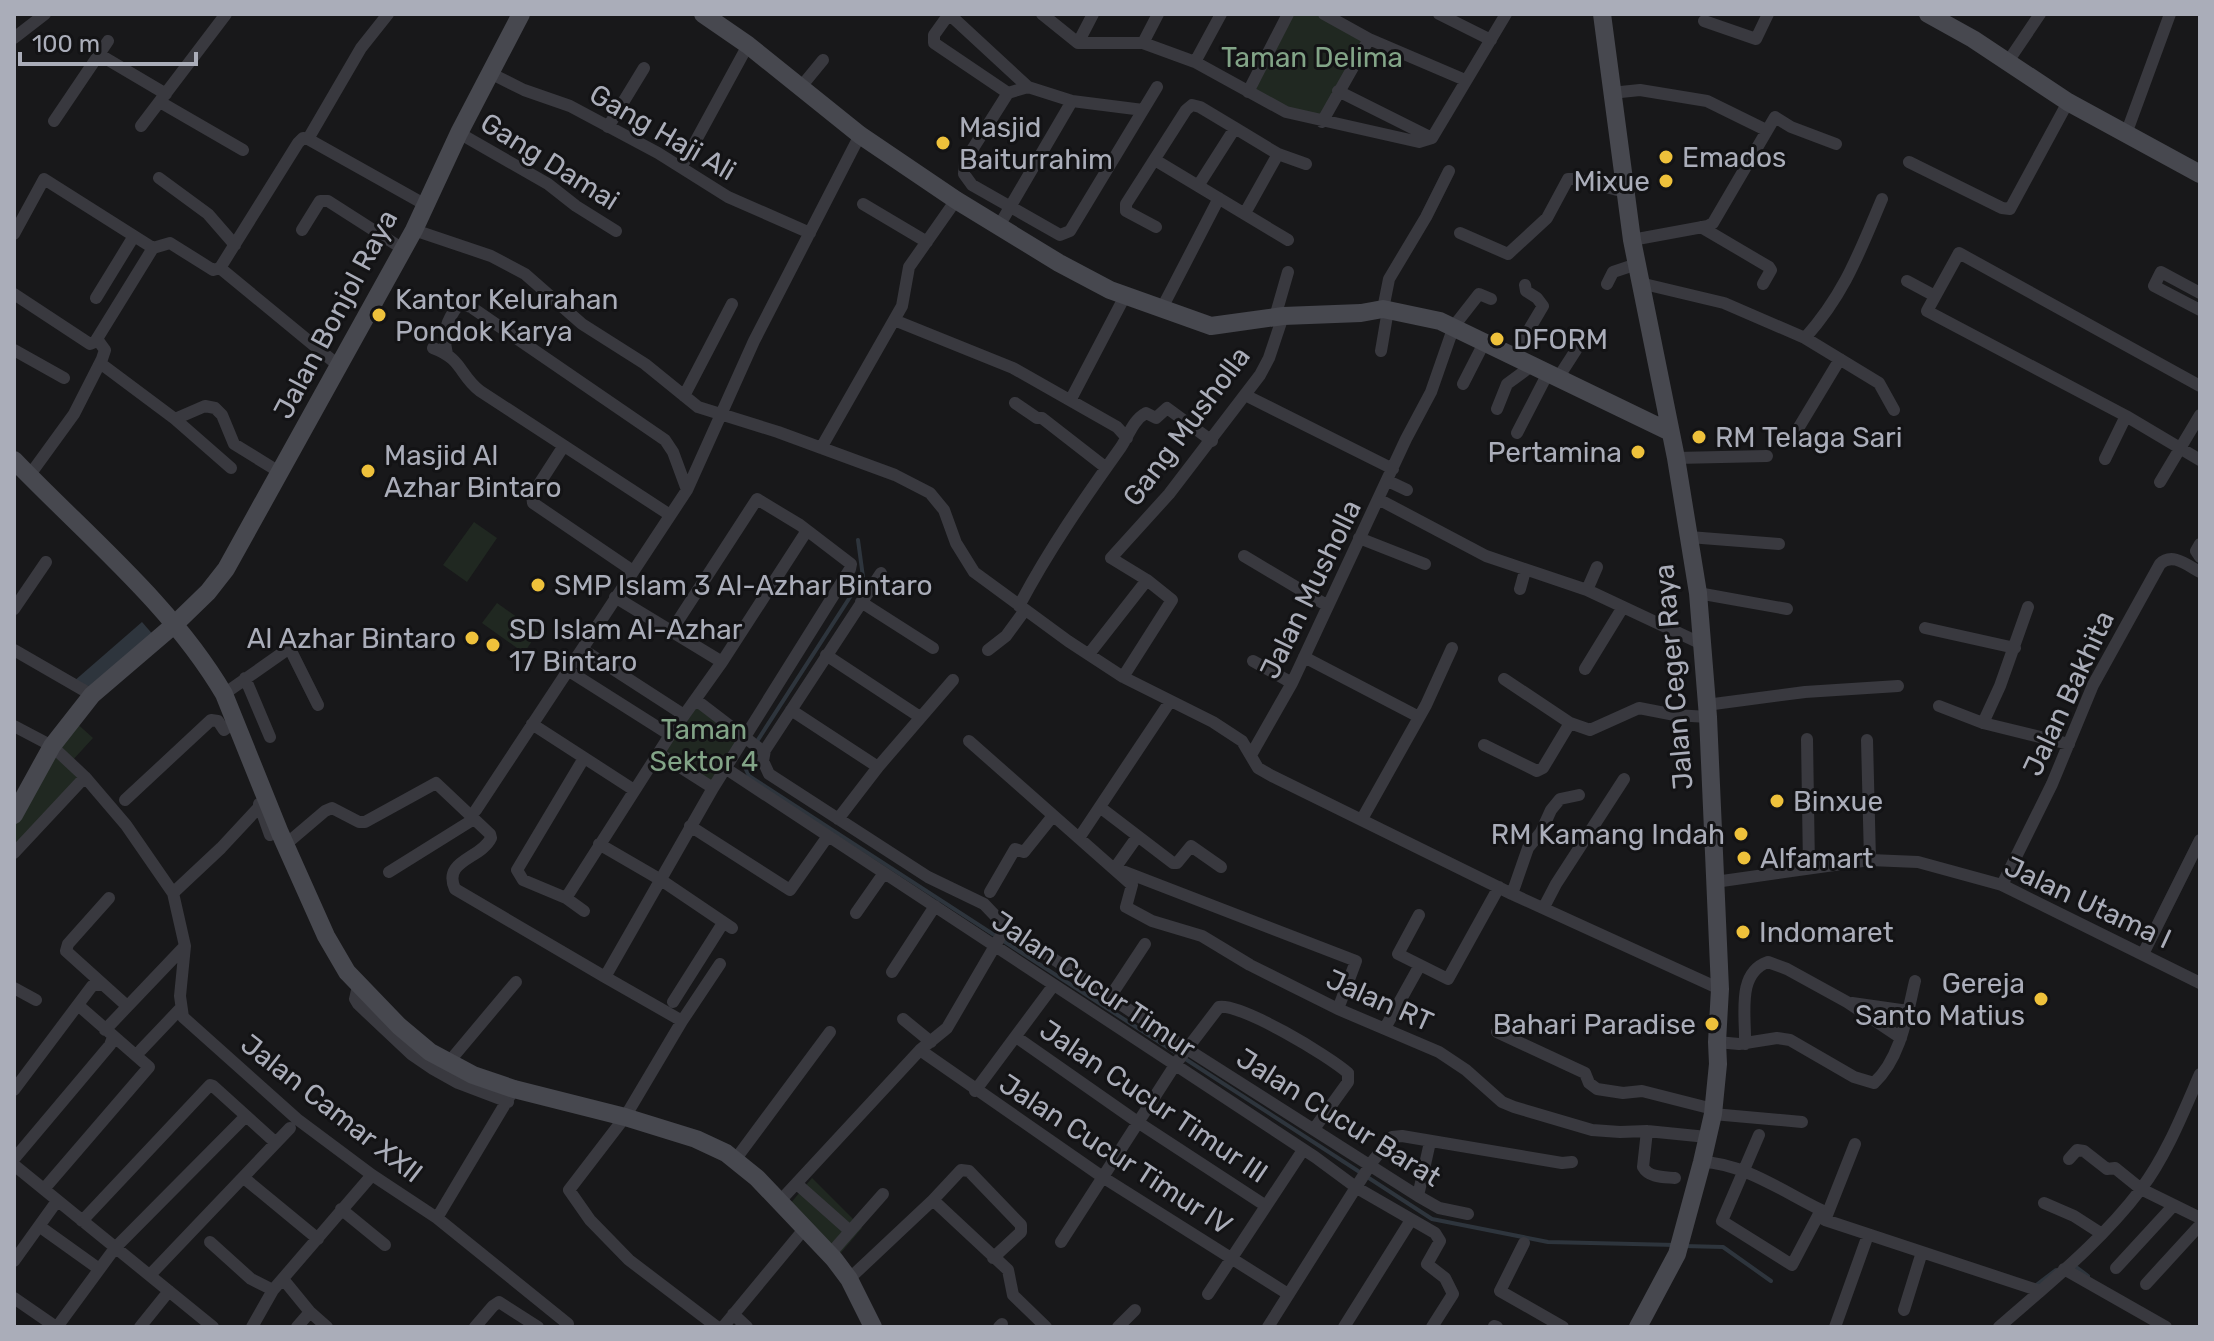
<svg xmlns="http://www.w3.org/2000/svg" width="2214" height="1341" viewBox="0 0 2214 1341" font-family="Rubik,sans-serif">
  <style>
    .green { fill: #202821 }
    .water { fill: #2e353d }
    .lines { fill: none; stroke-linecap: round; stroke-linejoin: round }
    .stream { stroke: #2e353d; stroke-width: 4 }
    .street { stroke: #39393f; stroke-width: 12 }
    .secondary { stroke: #47484f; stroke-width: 18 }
    .poi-dot { fill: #eec13b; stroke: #131315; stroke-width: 3 }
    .labels { text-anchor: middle; stroke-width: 6; stroke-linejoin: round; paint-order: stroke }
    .park-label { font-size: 28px; fill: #82a487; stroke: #131315 }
    .poi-label { font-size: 28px; fill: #aaadb9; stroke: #131315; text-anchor: start }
    .street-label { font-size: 28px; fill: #aaadb9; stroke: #131315 }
  </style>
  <rect width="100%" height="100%" fill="#18181a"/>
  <!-- green -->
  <path class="green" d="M1288 14H1324L1369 39 1322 122 1248 92Z
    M474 522 497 538 467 582 443 565Z
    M497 603 538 632 524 653 482 623Z
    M691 701 747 739 714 787 658 751Z
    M73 720 93 738 71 762 81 777 14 850V816Z
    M812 1178 862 1228 839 1255 789 1205Z"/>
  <!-- water -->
  <path class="water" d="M142 622 155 637 91 692 73 682Z"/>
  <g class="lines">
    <!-- stream -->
    <path class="stream" d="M858 540 863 577 743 763 749 776 1432 1219 1548 1242 1676 1245
      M1684 1246 1723 1247 1771 1281
      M2072 1264 2088 1276
      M2035 1286 2056 1270"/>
    <!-- street -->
    <path class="street" d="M949 14 1028 87 1072 101 1143 110
      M949 14 934 35V43L1008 93
      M1042 14 1078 43
      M1324 14 1369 39 1465 80
      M1439 14 1491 40
      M1704 21 1756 39 1768 14
      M14 38 45 14
      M1078 43H1143L1195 62 1286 112 1419 142 1432 138
      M1078 43 1093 14
      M1143 43 1158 14
      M100 55 166 94
      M1195 62 1221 14
      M2007 63 2040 14
      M490 73 524 90 570 106 658 153 728 197 810 233
      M1028 87 1008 93 965 161 964 174 972 185 1060 235 1070 231 1157 87
      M800 88 823 60
      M1338 91 1432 138
      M1248 92 1288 14
      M1611 93 1640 90 1707 101 1766 130
      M160 102 243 150
      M54 121 108 41
      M1322 122 1369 39
      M141 126 226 14
      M608 127 644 68
      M1235 128 1278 154 1245 213
      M459 133 548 184 576 206 616 231
      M2126 134 2170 14
      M1432 138 1506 14
      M308 139 424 204
      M1278 154 1306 164
      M1155 160 1288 240
      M1909 162 2002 208 2010 209 2068 102
      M682 166 748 45
      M159 178 208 214 235 245
      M863 204 927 242
      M999 226 1072 101
      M1156 227 1126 211V204L1186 110 1192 105 1200 107 1235 128 1198 186
      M1701 227 1769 267 1771 270 1763 284
      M302 230 320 201H328L403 249
      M414 230 491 256 525 274 582 324 645 364 698 407 778 432 895 475 930 493 944 510 956 543 974 572 1068 641 1123 677 1213 722 1242 741 1258 768 1272 776 1512 894 1720 989
      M1460 233 1508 254 1547 218 1568 179H1575L1625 192
      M14 234 44 179 153 248
      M1632 240 1708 226 1713 223 1775 117 1791 127 1836 144
      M220 268 339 366
      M1907 281 1935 296
      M1640 283 1724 303 1805 338 1879 383 1894 410
      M1607 284 1613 272 1637 264
      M2200 293 2161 272 2154 286 2200 310
      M14 294 90 344 95 342 153 248 170 243 213 270 220 268 298 143 303 138 308 139 361 48 388 14
      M96 298 134 236
      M1383 309 1389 279 1426 217 1449 171
      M1161 310 1219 198
      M1275 317 1288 272
      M894 320 1013 368 1117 427 1127 438
      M1805 338C1845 293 1859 253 1882 199
      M433 348C463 359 459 375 480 391L670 515
      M14 350 64 378
      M1381 351 1388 310
      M447 354C442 333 446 321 459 304L471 307 665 440 673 452 687 490
      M1514 355 1543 306 1537 298 1526 291 1525 285
      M100 363 175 419 231 468
      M1558 378 1576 350
      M1463 384 1485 341
      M2200 386 1959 253 1927 311 2126 416 2200 460
      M1245 395 1393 469
      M684 396 732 304
      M1071 399 1125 296
      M1015 403 1037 418H1042L1105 467
      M1497 409 1507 384 1526 370 1530 363
      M175 419 205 406 215 408 222 415 234 444 281 473
      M1517 433 1548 373
      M1793 437 1840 359
      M563 447 532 495 533 503 633 571
      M821 448 902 306 909 267 956 200
      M1676 458 1767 456
      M2105 459 2126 416
      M29 476 74 414 102 359 105 350 97 339
      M1388 481 1407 490
      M2160 482 2200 415
      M1380 500 1486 556 1587 590 1702 644
      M1689 537 1779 544
      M1359 538 1425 564
      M2200 544 2196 551 2200 557
      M1244 556 1328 606
      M881 573 765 750 763 761 769 774 928 877 984 904 1006 927 1187 1049 1418 1196 1439 1208 1468 1214
      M1520 589 1525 571
      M1587 590 1597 567
      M1698 593 1787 609
      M615 597 722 662
      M861 602 933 648
      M1019 606C1049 549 1084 499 1121 447 1129 435 1133 420 1146 413L1156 418 1167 408 1212 441
      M14 609 46 562
      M1925 628 2015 648
      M672 630 757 499 800 525 851 564 850 569 713 788 605 977 682 1021
      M582 649 684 715
      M14 650 92 695
      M988 650 1006 636 1025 610
      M1089 654 1147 580 1111 558 1169 494 1260 375 1269 358 1283 316
      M826 655 920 717
      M1304 657 1419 717
      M1253 661 1292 683
      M1585 669 1623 607
      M569 671 670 735
      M1123 677 1172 600 1147 580
      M245 678 270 737
      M1504 679 1570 723
      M224 694 288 649 291 651 318 705
      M696 700 764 752
      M1706 705 1805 692 1898 686
      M1939 706 1983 723 2069 744
      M791 710 878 767
      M1983 723 2000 686 2028 607
      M532 724 634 790
      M14 726 52 746 85 777 126 825 173 893 185 946 180 996 183 1017 297 1119 372 1175 437 1218 514 1089
      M1807 739 1809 867
      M1867 740 1870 860
      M969 741 1132 885 1126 907 1152 921 1202 936 1250 965 1338 1009 1439 1052 1466 1070 1502 1102 1514 1107 1592 1130 1620 1132 1647 1131 1707 1137
      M1484 745 1537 771 1543 768 1570 723 1590 730 1639 708 1675 715 1708 717
      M658 753 713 788
      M1251 755 1292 683 1406 439 1431 392 1454 326 1479 294 1491 299
      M584 758 517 870 523 880 566 898 584 911
      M725 768 1315 1157 1357 1188 1435 1233 1440 1241 1427 1264 1445 1278 1453 1294 1432 1327
      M125 800 211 720 218 721 224 730 235 722
      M259 804 270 835
      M1101 808 1173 863H1177L1191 846 1221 867
      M476 810 687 490 754 341 860 135
      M838 819 878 767 953 680
      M1362 819 1426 705 1452 648
      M690 826 790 890 828 836
      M1137 837 1115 868 1356 961 1338 1009
      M1079 838 1169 703
      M599 844 661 880 732 928
      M285 845 325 811 332 808 359 822H365L436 783 490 834 491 838C481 859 442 860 455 889L605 977
      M14 853 85 777
      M389 872 474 819
      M1715 882 1870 860 1918 862 2002 885 2200 983
      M2002 885 2052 784 2093 685 2160 564C2172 552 2187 565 2200 572
      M990 892 1015 849 1024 852 1052 817
      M173 893 221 848 260 806
      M1512 894 1528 848 1541 832 1551 810 1560 799 1579 795
      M109 898 68 944 66 951 127 1006
      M566 898 670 735 722 662 806 532
      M1544 907 1556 884 1624 779
      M856 913 884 873
      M1419 915 1398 954 1448 979 1499 887
      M2143 954 2200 840
      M892 972 935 906
      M358 986 355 999 358 1004 411 1054 433 1069 458 1083 508 1102
      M14 988 36 1000
      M1110 997 1145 944
      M673 1002 723 923
      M1852 1003 1908 1011
      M903 1019 931 1042
      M1385 1028 1420 965
      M105 1030 185 946
      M1497 1032 1585 1073 1589 1083 1597 1089 1623 1093 1642 1091 1705 1107 1713 1106
      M1016 1037 1139 1123 1266 1206
      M1717 1042 1739 1044 1777 1038 1790 1040 1854 1077 1874 1083C1901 1058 1907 1015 1915 981
      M1745 1044C1746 1016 1736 973 1768 962L1787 969 1847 1002 1901 1038
      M141 1050 180 1009
      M920 1050 1104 1178 1288 1294
      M448 1063 516 982
      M14 1090 92 986 100 984
      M975 1091 1053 986
      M1713 1114 1802 1122
      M1647 1131 1643 1167C1649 1178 1664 1177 1675 1178
      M1855 1144 1825 1220 2040 1291
      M14 1159 110 1045 113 1037
      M2069 1159 2077 1150 2084 1151 2107 1169 2115 1168 2141 1189 2200 1218
      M735 1160 830 1032
      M1702 1162C1743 1163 1784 1192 1821 1210L1792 1265 1722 1221 1759 1135
      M14 1165 213 1327
      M244 1178 318 1239
      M797 1184 850 1231
      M44 1189 149 1067 78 1005
      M1418 1196 1430 1142
      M933 1200 961 1170 969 1171 1021 1225V1232L993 1258
      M780 1201 920 1050 947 1028 1006 927
      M2044 1203 2074 1216 2102 1234
      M341 1209 385 1245
      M437 1218 568 1324
      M82 1221 210 1085 213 1086 276 1143
      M39 1226 99 1269
      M210 1242 251 1279 273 1290
      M1061 1242 1177 1062 1219 1007C1241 1003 1329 1056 1348 1073V1082L1314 1129
      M1524 1243 1500 1291 1563 1327
      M830 1254 883 1194
      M14 1261 57 1201
      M2116 1268 2174 1205
      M2064 1269 2166 1327
      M150 1275 290 1128
      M283 1279 310 1312 327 1327
      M849 1279 933 1200 1008 1270 1013 1295 1046 1327
      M2146 1284 2200 1225
      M1208 1294 1303 1150
      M14 1298 56 1327
      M1904 1310 1922 1252
      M733 1314 747 1327
      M1494 1326 1497 1327
      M57 1327 115 1248 245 1117
      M140 1327 169 1291
      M252 1327 273 1290 372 1175
      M297 1327 310 1312
      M475 1327 493 1306 499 1302 538 1327
      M717 1327 629 1260 590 1220 569 1190 625 1117 682 1021 720 964
      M723 1327 805 1228
      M999 1327 1002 1324
      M1118 1327 1135 1310
      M1268 1327 1372 1162 1392 1137 1402 1136 1562 1163 1572 1162
      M1344 1327 1411 1220
      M1835 1327 1868 1235
      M1999 1327C2048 1284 2101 1242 2141 1189 2166 1156 2183 1113 2200 1074"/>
    <!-- secondary -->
    <path class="secondary" d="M703 14 748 45 860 135 956 200 1059 263 1110 290 1211 326 1283 316 1361 313 1383 309 1440 321 1670 432
      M1602 14 1632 240 1676 458 1698 593 1708 717 1720 989 1717 1042 1718 1064 1713 1114 1702 1162 1677 1254 1638 1327
      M1928 14 1973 39 2068 102 2200 174
      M14 460C86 535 171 604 224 694L280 833 326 936 347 972 399 1026 430 1052 473 1075 514 1089 625 1117 696 1139 726 1153 757 1178 834 1259 849 1279 873 1327
      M14 815 52 746 92 695 175 624 208 592 226 569 414 230 459 133 521 14"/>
  </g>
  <!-- markers -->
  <g class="poi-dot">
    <circle cx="943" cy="143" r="8"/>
    <circle cx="1666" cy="157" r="8"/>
    <circle cx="1666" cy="181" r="8"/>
    <circle cx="379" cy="315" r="8"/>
    <circle cx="1497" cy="339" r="8"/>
    <circle cx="1699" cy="437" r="8"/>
    <circle cx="1638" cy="452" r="8"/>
    <circle cx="368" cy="471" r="8"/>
    <circle cx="538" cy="585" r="8"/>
    <circle cx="472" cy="638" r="8"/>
    <circle cx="493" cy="645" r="8"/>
    <circle cx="1777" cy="801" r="8"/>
    <circle cx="1741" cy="834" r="8"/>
    <circle cx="1744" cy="858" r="8"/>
    <circle cx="1743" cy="932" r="8"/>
    <circle cx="2041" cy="999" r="8"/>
    <circle cx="1712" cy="1024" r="8"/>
  </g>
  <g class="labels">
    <!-- park labels -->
    <g class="park-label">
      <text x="1312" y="67">Taman Delima</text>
      <text x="704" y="739">Taman<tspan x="704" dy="32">Sektor 4</tspan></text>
    </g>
    <!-- poi labels -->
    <g class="poi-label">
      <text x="959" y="137">Masjid<tspan x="959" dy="32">Baiturrahim</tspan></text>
      <text x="1682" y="167">Emados</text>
      <text x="1650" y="191" text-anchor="end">Mixue</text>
      <text x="395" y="309">Kantor Kelurahan<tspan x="395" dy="32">Pondok Karya</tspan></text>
      <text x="1513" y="349">DFORM</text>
      <text x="1715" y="447">RM Telaga Sari</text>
      <text x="1622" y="462" text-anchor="end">Pertamina</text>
      <text x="384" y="465">Masjid Al<tspan x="384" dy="32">Azhar Bintaro</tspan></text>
      <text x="554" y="595">SMP Islam 3 Al-Azhar Bintaro</text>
      <text x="509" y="639">SD Islam Al-Azhar<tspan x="509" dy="32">17 Bintaro</tspan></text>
      <text x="456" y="648" text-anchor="end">Al Azhar Bintaro</text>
      <text x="1793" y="811">Binxue</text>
      <text x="1725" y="844" text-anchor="end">RM Kamang Indah</text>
      <text x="1760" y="868">Alfamart</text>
      <text x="1759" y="942">Indomaret</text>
      <text x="2025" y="993" text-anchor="end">Gereja<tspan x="2025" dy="32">Santo Matius</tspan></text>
      <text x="1696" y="1034" text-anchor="end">Bahari Paradise</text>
    </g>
    <!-- street labels -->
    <g class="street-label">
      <text transform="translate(663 132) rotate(30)" y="10">Gang Haji Ali</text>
      <text transform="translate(550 161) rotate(32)" y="10">Gang Damai</text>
      <text transform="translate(335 314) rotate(-62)" y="10">Jalan Bonjol Raya</text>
      <text transform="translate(1186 426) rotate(-53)" y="10">Gang Musholla</text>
      <text transform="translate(1310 589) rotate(-64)" y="10">Jalan Musholla</text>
      <text transform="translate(1673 677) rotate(-95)" y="10">Jalan Ceger Raya</text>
      <text transform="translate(2068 693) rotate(-65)" y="10">Jalan Bakhita</text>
      <text transform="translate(2088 902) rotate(25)" y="10">Jalan Utama I</text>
      <text transform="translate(1094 984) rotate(34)" y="10">Jalan Cucur Timur</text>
      <text transform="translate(1380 1000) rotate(24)" y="10">Jalan RT</text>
      <text transform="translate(1154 1101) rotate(34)" y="10">Jalan Cucur Timur III</text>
      <text transform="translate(332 1108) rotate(38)" y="10">Jalan Camar XXII</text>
      <text transform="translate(1339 1117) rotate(32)" y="10">Jalan Cucur Barat</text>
      <text transform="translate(1116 1154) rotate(33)" y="10">Jalan Cucur Timur IV</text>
    </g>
  </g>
  <!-- border -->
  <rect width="2214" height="1341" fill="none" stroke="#aaadb9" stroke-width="32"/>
  <!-- scale -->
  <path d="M20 52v12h176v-12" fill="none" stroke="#aaadb9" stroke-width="4"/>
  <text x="32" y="52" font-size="24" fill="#aaadb9" stroke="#131315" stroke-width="6" paint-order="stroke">100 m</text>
</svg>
